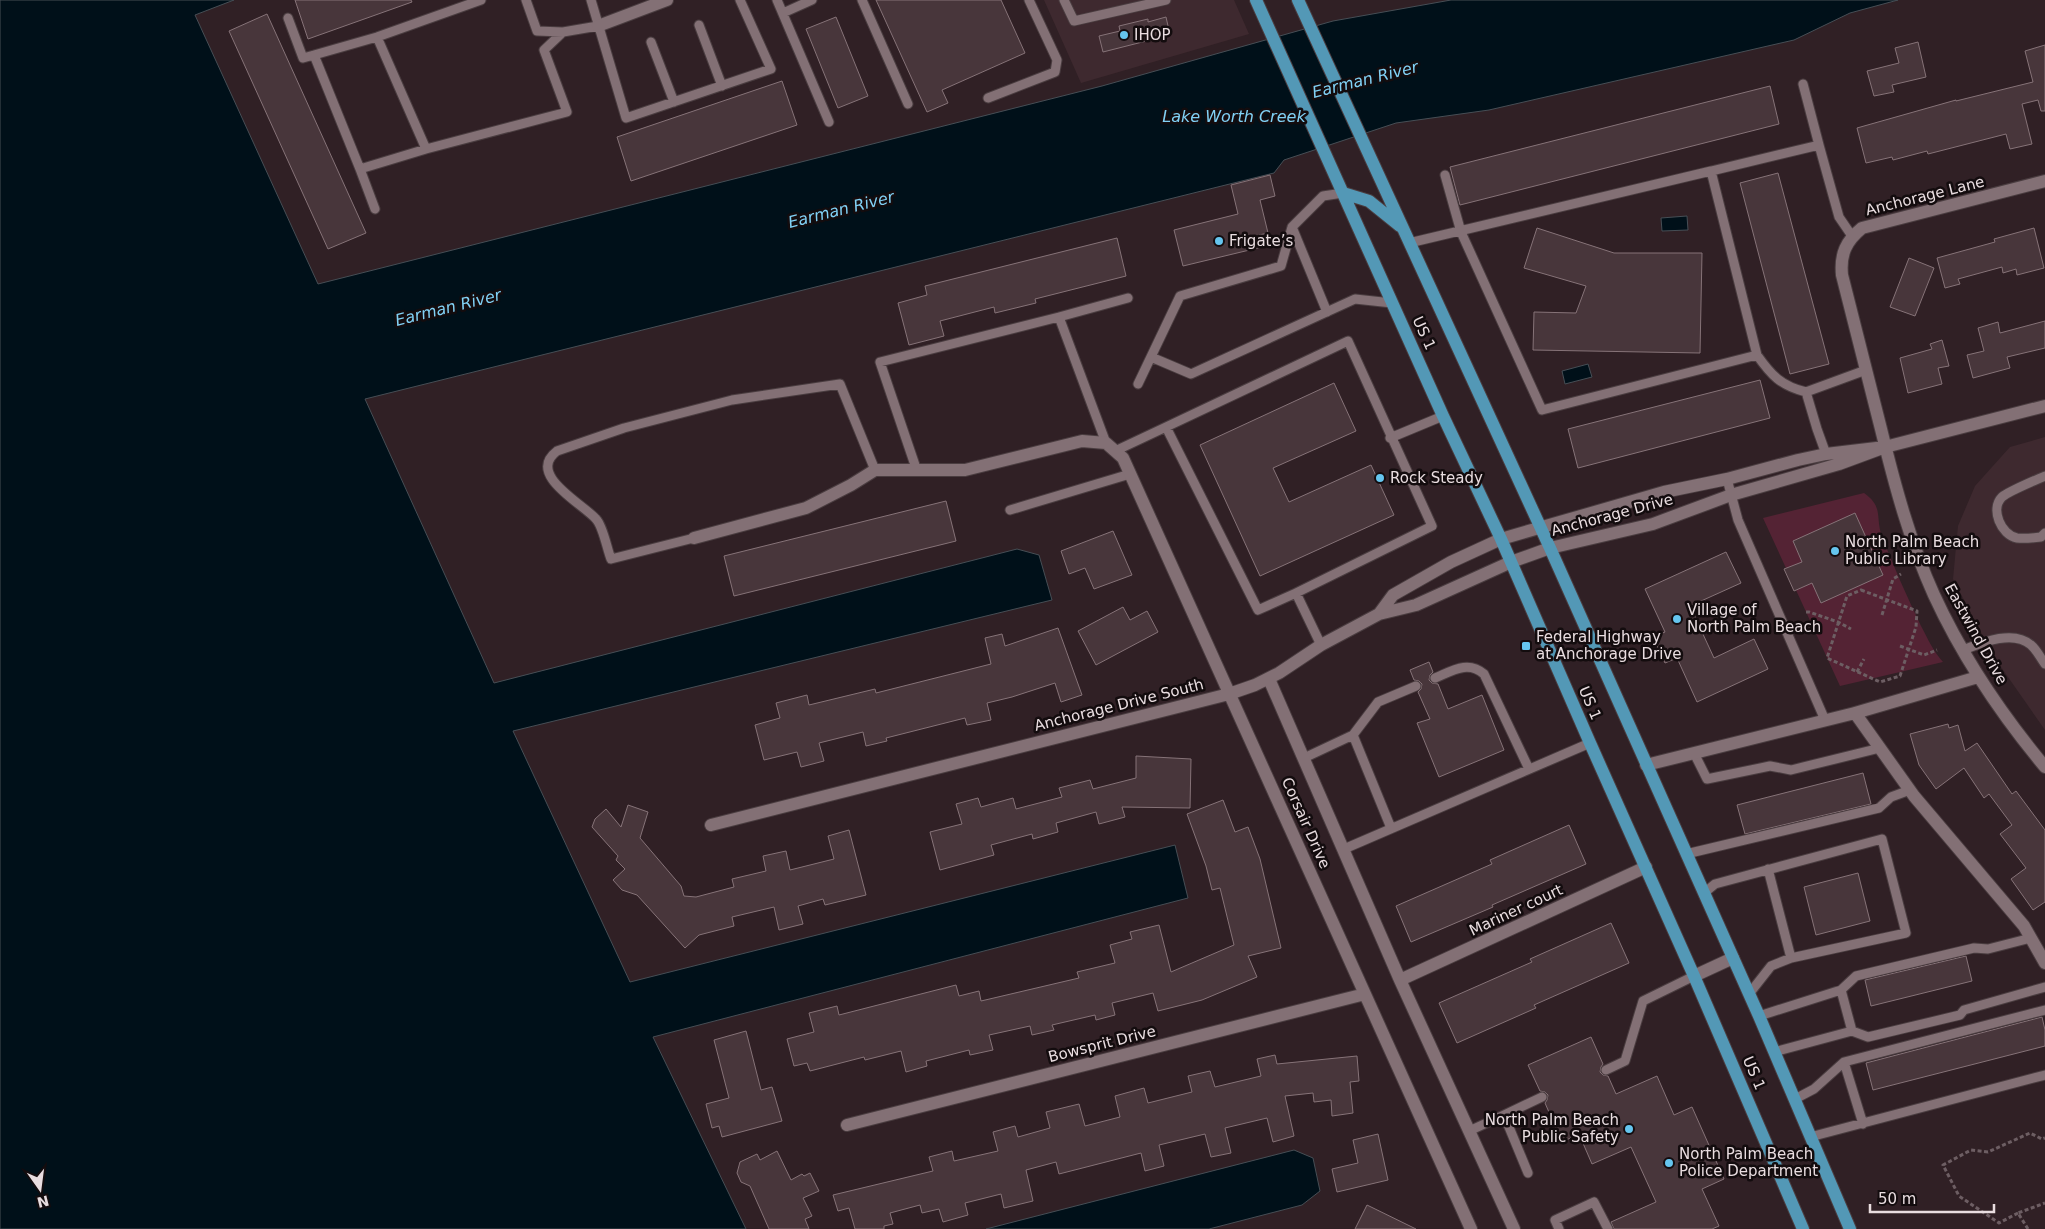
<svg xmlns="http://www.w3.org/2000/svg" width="2045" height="1229" viewBox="0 0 2045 1229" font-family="'DejaVu Sans',sans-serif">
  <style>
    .built { fill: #3e292f }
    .green { fill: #542334 }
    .water { fill: #001019; stroke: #464e55 }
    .building { fill: #48363b; stroke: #867378 }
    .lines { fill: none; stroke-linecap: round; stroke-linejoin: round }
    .service-casing { stroke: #4a3d40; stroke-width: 11 }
    .minor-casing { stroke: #4a3d40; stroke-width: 14 }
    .primary-casing { stroke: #4a3d40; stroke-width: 14 }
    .path { stroke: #6d5e63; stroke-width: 3; stroke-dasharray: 4 2.5; stroke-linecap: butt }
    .service { stroke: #837075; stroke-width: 9 }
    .minor { stroke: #837075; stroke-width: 12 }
    .primary { stroke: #5398b6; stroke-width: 12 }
    .poi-dot { fill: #65c5ee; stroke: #130c0e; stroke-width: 2 }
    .labels { text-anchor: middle; stroke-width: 5; stroke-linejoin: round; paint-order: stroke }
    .poi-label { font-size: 15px; fill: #e9dde0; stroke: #130c0e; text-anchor: start }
    .street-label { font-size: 15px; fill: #e9dde0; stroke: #130c0e }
    .water-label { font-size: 16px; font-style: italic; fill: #81d1f5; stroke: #130c0e }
  </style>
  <rect width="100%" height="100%" fill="#302025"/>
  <!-- built -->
  <path class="built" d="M1044 0H1234L1249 34 1081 83Z
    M2045 437V730L1994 657 1953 579 1958 526 1975 486 2010 447Z"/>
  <!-- green -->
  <path class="green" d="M1864 493C1884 507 1875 517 1882 537 1894 567 1907 597 1921 626 1928 639 1933 651 1943 662L1840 686 1763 518Z"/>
  <!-- water -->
  <path class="water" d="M0 0H234L195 15 318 284 1102 86 1333 21 1451 0H1898L1850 13 1794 40 1489 110 1396 123 1284 160 1274 173 365 399 494 683 1017 549 1039 555 1052 600 513 731 630 982 1175 845 1188 898 653 1037 746 1229H0Z
    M1687 216 1688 230 1662 231 1661 218Z
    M1588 364 1592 377 1565 384 1562 371Z
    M1294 1150 1313 1158 1320 1191 1302 1205 1209 1229H986Z"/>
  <!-- building -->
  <path class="building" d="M295 0H411L412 2 308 39Z
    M876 0H1001L1025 53 942 90 948 103 927 112Z
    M267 14 366 233 328 249 229 31Z
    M836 17 868 96 838 108 806 29Z
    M1166 17 1170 35 1103 52 1099 36 1120 31 1119 26 1148 19V22Z
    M1918 42 1926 77 1892 85 1894 92 1874 96 1867 71 1899 63 1895 48Z
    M2045 45V111H2041L2038 100 2022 104 2032 144 2010 149 2006 134 1928 154 1927 151 1893 160 1892 157 1866 163 1857 128 1956 100V101L2033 82 2025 51Z
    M782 81 797 125 631 181 617 137Z
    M1770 86 1779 124 1460 205 1450 167Z
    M1778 173 1829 364 1790 374 1740 183Z
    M1270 175 1275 196 1260 200 1268 233 1259 235 1262 247 1183 266 1174 230 1238 214 1231 185Z
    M1537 228 1614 253H1702L1700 353 1533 350 1534 312 1576 313 1586 286 1524 268Z
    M2034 228 2044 268 2017 275 2016 269 2003 273 2002 267 1958 279 1960 284 1945 288 1937 258 1995 242 1994 239Z
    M1117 238 1126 276 1035 299 1036 303 995 313 994 307 940 321 944 336 909 345 898 303 927 295 925 286Z
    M1909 258 1934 268 1915 316 1890 307Z
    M2045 321V348L2007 357 2010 368 1973 378 1967 355 1984 351 1978 328 1998 322 2000 333Z
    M1942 340 1949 366 1938 368 1942 384 1908 393 1900 358 1932 349 1930 344Z
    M1760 380 1770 418 1578 468 1568 429Z
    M1334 383 1356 431 1273 468 1289 502 1371 465 1394 515 1260 576 1200 445Z
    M946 501 956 541 734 596 724 556Z
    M1855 513 1883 575 1821 603 1812 583 1794 591 1784 569 1802 562 1793 541Z
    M1113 531 1132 575 1094 589 1085 568 1069 574 1061 551Z
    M1726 552 1741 583 1690 606 1714 658 1754 639 1768 669 1697 702 1677 658 1665 663 1653 637 1665 632 1645 589Z
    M1123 607 1130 620 1147 611 1158 632 1096 665 1078 631Z
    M1058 628 1082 695 1061 702 1055 683 1012 697 987 703 991 720 967 725 965 718 886 738 887 741 866 746 863 732 819 743 824 761 801 767 797 752 764 760 755 725 780 718 776 703 807 695 809 705 875 689 876 693 991 664 985 638 1002 634 1005 646Z
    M1429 662 1433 672 1430 675 1429 680 1432 683 1438 684 1448 709 1482 695 1504 750 1439 777 1417 723 1430 719 1418 692 1421 689 1422 684 1419 681 1414 680 1410 670Z
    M1948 724 1949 728 1958 725 1965 751 1977 743 2012 794 2016 791 2045 830V902L2033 910 2011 879 2026 868 2000 834 2012 825 1989 794 1984 798 1964 768 1936 789 1919 765 1910 734Z
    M1136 756 1191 759 1190 808 1122 807 1125 817 1099 824 1096 812 1056 823 1058 832 1033 839 1032 834 991 845 994 855 940 870 930 832 962 824 956 804 978 798 981 807 1013 798 1016 809 1062 797 1059 788 1090 780 1093 789 1136 778Z
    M1863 773 1871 804 1745 834 1737 805Z
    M1223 800 1235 832 1248 827 1260 859 1281 948 1248 956 1257 977 1202 1000 1158 1011 1153 993 1112 1003 1115 1015 1096 1020 1095 1015 1052 1025 1054 1030 1032 1035 1030 1026 989 1035 993 1050 970 1055 969 1050 926 1061 927 1066 906 1072 901 1051 865 1060 864 1057 810 1071 807 1063 794 1066 787 1039 814 1032 809 1013 837 1006 839 1015 956 985 959 996 979 991 981 1001 1079 978 1077 972 1115 963 1110 945 1132 939 1130 932 1159 925 1171 972 1234 945 1220 888 1212 890 1206 866 1187 814Z
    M628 805 648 812 640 838 681 886 684 896 696 897 734 887 732 879 766 871 763 856 786 851 790 870 834 859 828 836 849 830 866 895 825 905 823 899 798 906 803 924 779 930 774 907 732 917 734 926 699 935 685 948 637 895 622 890 613 880 625 869 616 860 618 856 592 827 595 819 606 809 621 827Z
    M1569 825 1586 864 1492 905 1493 907 1411 942 1396 906 1492 864 1490 860Z
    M1858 873 1870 921 1816 935 1804 887Z
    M1611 923 1629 963 1534 1005 1536 1008 1457 1043 1439 1003 1532 962 1530 959Z
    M1966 956 1972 981 1871 1006 1865 980Z
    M2042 1017 2045 1030V1046L1873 1090 1866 1063Z
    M746 1031 761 1090 772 1087 782 1121 722 1137 719 1126 712 1128 706 1104 729 1098 714 1040Z
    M1591 1037 1603 1064 1601 1067 1600 1072 1603 1075 1608 1076 1616 1094 1657 1076 1674 1115 1692 1107 1724 1179 1702 1189 1719 1226 1712 1229H1614L1611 1222 1656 1202 1631 1147 1592 1164 1579 1134 1562 1142 1545 1103 1547 1100 1548 1095 1545 1092 1540 1091 1528 1065Z
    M1275 1055 1277 1064 1357 1056 1359 1081 1350 1082 1353 1113 1332 1116 1331 1100 1314 1102 1313 1093 1285 1096 1294 1136 1273 1142 1267 1118 1225 1128 1231 1153 1211 1157 1205 1134 1159 1145 1164 1166 1145 1171 1141 1153 1059 1174 1056 1162 1026 1170 1033 1201 1004 1208 1001 1194 965 1203 968 1215 943 1222 939 1209 922 1213 920 1205 890 1213 893 1224 884 1226V1229H855L849 1208 838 1211 833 1195 933 1171 929 1157 952 1151 954 1161 998 1151 993 1132 1015 1126 1018 1137 1050 1128 1046 1112 1079 1104 1085 1126 1120 1117 1115 1096 1144 1088 1148 1103 1192 1092 1188 1076 1210 1071 1215 1087 1261 1076 1257 1059Z
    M1378 1134 1388 1180 1337 1192 1332 1169 1358 1163 1353 1140Z
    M777 1151 791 1180 802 1174 804 1176 810 1173 819 1191 803 1198 812 1216 805 1219 809 1229H769L750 1186 741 1182 737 1173 740 1162 757 1154 760 1160Z
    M1367 1205 1416 1229H1355Z"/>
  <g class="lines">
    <defs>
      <path id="service" d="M481 0 377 37 314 55 360 169 426 149 567 112 544 50 563 32
        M526 0 537 31 563 32 598 26
        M591 0 626 118 771 69 740 0
        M777 0 829 122
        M862 0 908 104
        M1064 0 1074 21 1166 0
        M783 13 812 0
        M288 18 303 58 314 55
        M699 25 722 86
        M377 37 426 149
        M651 42 674 102
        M988 98 1055 72 1057 60 1029 0
        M1819 145 1839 217 1852 236
        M360 169 375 209
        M1711 171 1819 145 1803 84
        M1445 175 1461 232 1542 410 1757 355
        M1292 227 1327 312
        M1409 243 1711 171 1757 355C1771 375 1781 386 1806 392L1817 429 1826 454
        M1059 317 1128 298
        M1151 357 1191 374 1355 299 1392 303
        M1138 384 1180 296 1281 266 1292 227 1323 196 1343 193
        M1806 392 1866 370
        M1390 438 1443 416
        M1115 451 1166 427
        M917 471 880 362 1059 317 1106 443
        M2045 476C2036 480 2009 491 2002 497 1990 509 2001 535 2017 538 2025 539 2033 538 2041 537L2045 533
        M1727 479 1738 520 1825 720
        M1010 510 1130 474
        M694 538 611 559C607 549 603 526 596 519 582 503 526 475 557 451L624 428 732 400 840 384 875 470
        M1296 593 1258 610 1166 427 1348 341 1432 526 1296 593 1321 645
        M1963 650C1981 643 2013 629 2031 645 2037 650 2041 659 2045 664
        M1435 678C1452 671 1468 660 1484 674L1529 769
        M1353 735 1391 828
        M1694 753 1707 779 1770 766 1791 770 1880 748
        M1304 758 1353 735 1378 702 1416 686
        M1344 849 1590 743
        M1686 854 1879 808 1891 797 1910 790
        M1768 869 1791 958
        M1704 893 1715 884 1882 839 1906 933 1791 958 1771 966 1749 994
        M1841 990 1856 976 1974 948 1988 949 2031 938
        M1759 1016 1841 990 1852 1031 1774 1052
        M1852 1031 1868 1037 1960 1015 1964 1010 2045 987
        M1844 1062 1863 1124
        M1606 1070 1625 1061 1643 1001 1694 976
        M1795 1099 1814 1089 1844 1062 2045 1010
        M1504 1115 1542 1097
        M1469 1131 1504 1115 1528 1173
        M1810 1137 2045 1075
        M1559 1229 1555 1220 1594 1202 1608 1229"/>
      <path id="minor" d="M598 26 667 0
        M2045 181 1862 228C1846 241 1840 254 1842 275 1855 326 1868 378 1881 429 1895 486 1910 542 1934 595 1963 658 2001 714 2045 767
        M694 538 806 508 851 485 875 470H965L1082 441 1106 443 1123 458 1471 1229
        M1379 614 1416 605 1511 562 1550 548 1653 524 1731 495 1839 464 1885 447 2045 406
        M1269 679 1400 980 1514 1229
        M1855 713 1914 796 2024 926 2045 963
        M1646 765 1855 713 1978 677
        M711 825 1229 694 1255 685 1279 673 1321 645 1379 614 1393 595 1451 562 1501 539 1664 492 1727 479 1798 460 1826 454 1885 447
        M1694 976 1733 958
        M1400 980 1646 867
        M847 1125 1365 994"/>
      <path id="primary" d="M1256 0 1443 416 1501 539 1590 743 1694 976 1803 1229
        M1298 0 1550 548 1759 1016 1850 1229
        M1343 193 1369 201 1400 226"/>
    </defs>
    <!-- service casing -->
    <use href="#service" class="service-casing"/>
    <!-- minor casing -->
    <use href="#minor" class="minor-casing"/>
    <!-- primary casing -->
    <use href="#primary" class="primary-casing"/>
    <!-- path -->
    <path class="path" d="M1861 590 1917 611 1916 627 1900 676 1880 682 1827 658 1847 596Z
      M1806 612H1809L1838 622 1851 629
      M1882 615 1893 579 1901 574
      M1900 646 1924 655 1937 650
      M1857 672 1864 659
      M2018 1213 1999 1223 1959 1196 1943 1165 1971 1150 1988 1152 2030 1133 2042 1139 2045 1138
      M2028 1229 2018 1213 2045 1203"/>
    <!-- service -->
    <use href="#service" class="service"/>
    <!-- minor -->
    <use href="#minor" class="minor"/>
    <!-- primary -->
    <use href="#primary" class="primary"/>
  </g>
  <!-- markers -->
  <g class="poi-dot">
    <circle cx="1124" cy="35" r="5"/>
    <circle cx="1219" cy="241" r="5"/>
    <circle cx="1380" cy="478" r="5"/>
    <circle cx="1835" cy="551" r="5"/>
    <circle cx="1677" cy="619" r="5"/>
    <rect x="1521" y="641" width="10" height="10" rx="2.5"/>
    <circle cx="1629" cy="1129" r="5"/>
    <circle cx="1669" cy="1163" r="5"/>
  </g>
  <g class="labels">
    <!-- poi labels -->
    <g class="poi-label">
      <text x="1134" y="40">IHOP</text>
      <text x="1229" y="246">Frigate’s</text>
      <text x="1390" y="483">Rock Steady</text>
      <text x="1845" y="547">North Palm Beach<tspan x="1845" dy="17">Public Library</tspan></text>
      <text x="1687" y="615">Village of<tspan x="1687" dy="17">North Palm Beach</tspan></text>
      <text x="1536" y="642">Federal Highway<tspan x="1536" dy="17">at Anchorage Drive</tspan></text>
      <text x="1619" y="1125" text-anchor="end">North Palm Beach<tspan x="1619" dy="17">Public Safety</tspan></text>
      <text x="1679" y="1159">North Palm Beach<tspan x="1679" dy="17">Police Department</tspan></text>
    </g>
    <!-- street labels -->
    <g class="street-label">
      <text transform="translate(1925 196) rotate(-14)" y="5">Anchorage Lane</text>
      <text transform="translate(1424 333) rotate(66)" y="5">US 1</text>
      <text transform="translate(1612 515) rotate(-15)" y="5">Anchorage Drive</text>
      <text transform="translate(1976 634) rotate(61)" y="5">Eastwind Drive</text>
      <text transform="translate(1590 703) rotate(67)" y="5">US 1</text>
      <text transform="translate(1119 705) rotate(-14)" y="5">Anchorage Drive South</text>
      <text transform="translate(1306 823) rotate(66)" y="5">Corsair Drive</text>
      <text transform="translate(1516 910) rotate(-25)" y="5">Mariner court</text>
      <text transform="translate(1102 1044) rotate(-14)" y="5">Bowsprit Drive</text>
      <text transform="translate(1754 1073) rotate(67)" y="5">US 1</text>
    </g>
    <!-- water labels -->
    <g class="water-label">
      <text transform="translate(1365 79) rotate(-14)" y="6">Earman River</text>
      <text x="1234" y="122">Lake Worth Creek</text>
      <text transform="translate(841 209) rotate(-14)" y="6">Earman River</text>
      <text transform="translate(448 307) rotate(-14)" y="6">Earman River</text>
    </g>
  </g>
  <!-- north arrow -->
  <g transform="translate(40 1189) rotate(166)" stroke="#130c0e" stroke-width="4" paint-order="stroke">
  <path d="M0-4L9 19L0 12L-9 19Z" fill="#e9dde0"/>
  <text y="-8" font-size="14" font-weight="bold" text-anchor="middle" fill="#e9dde0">N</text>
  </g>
  <!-- scale -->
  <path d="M1870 1204v8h124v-8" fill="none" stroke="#e9dde0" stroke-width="2.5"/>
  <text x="1878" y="1204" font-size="15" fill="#e9dde0" stroke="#130c0e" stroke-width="4" paint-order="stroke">50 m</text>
</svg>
